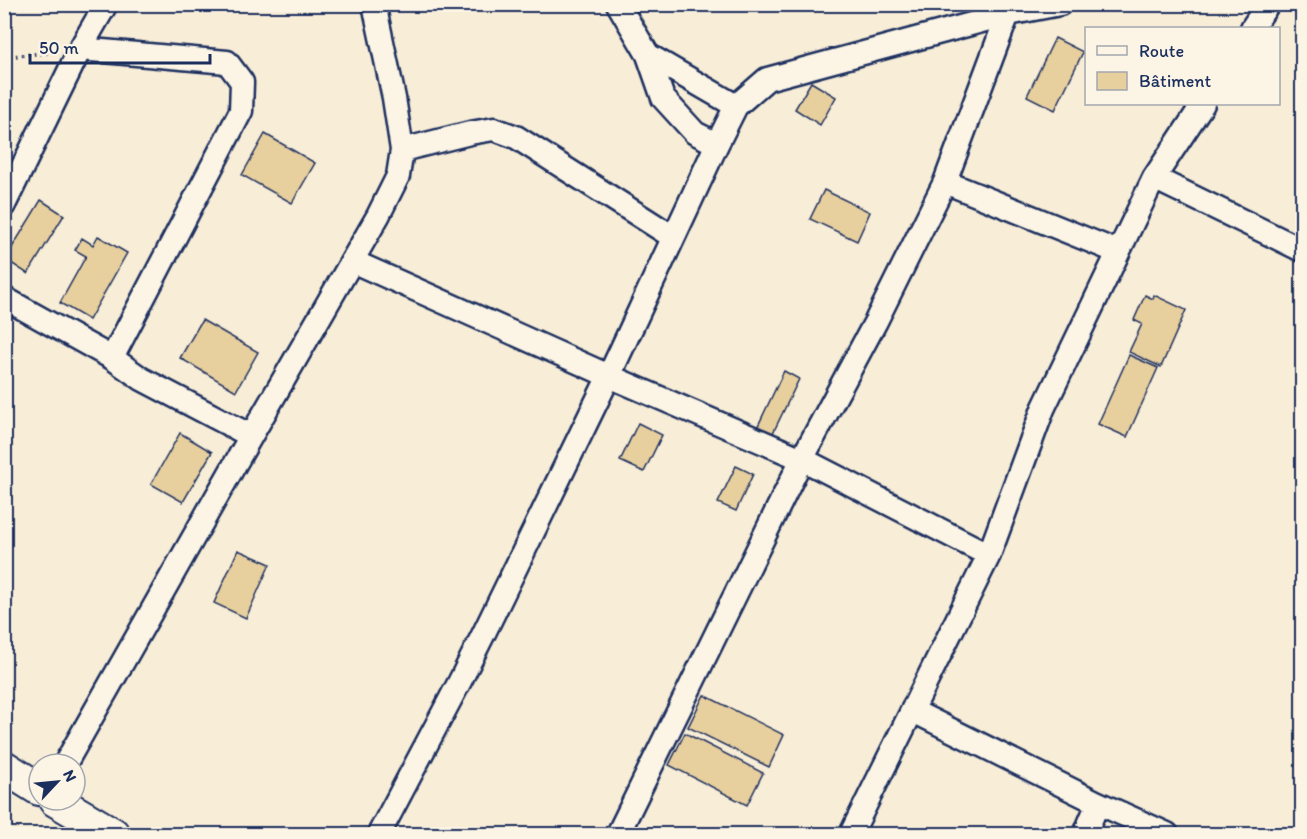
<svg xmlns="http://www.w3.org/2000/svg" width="1307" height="839" viewBox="0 0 1307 839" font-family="Itim,sans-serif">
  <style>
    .building { fill: #e8cf9e; stroke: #1b2f5e; stroke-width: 1.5 }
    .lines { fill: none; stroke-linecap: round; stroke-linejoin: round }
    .street-casing { stroke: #1b2f5e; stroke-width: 27 }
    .secondary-casing { stroke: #1b2f5e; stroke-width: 36 }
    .path { stroke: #1b2f5e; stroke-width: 4; stroke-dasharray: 1.5 4.5; stroke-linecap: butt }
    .street { stroke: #fcf5e5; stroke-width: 22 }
    .secondary { stroke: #fcf5e5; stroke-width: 32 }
  </style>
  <rect width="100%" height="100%" fill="#f8edd7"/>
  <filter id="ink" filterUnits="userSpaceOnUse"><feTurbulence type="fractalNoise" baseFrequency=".0167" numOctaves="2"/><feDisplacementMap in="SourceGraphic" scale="12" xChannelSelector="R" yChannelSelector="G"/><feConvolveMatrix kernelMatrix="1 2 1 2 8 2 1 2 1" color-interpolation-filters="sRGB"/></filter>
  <g filter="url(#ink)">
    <!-- building -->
    <path class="building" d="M1055 38 1083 52 1055 110 1027 96Z
      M811 82 836 97 820 125 795 109Z
      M265 134 315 163 292 203 242 175Z
      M824 190 870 212 857 241 810 219Z
      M41 200 64 215 28 274 5 259Z
      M98 236 127 253 89 320 60 303 86 256 75 250 82 238 93 245Z
      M1145 295 1153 299 1154 295 1186 310 1161 367 1129 352 1142 324 1134 320Z
      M202 320 258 352 236 391 180 358Z
      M1129 355 1158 368 1127 437 1098 424Z
      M784 371 799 379 771 437 756 430Z
      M638 423 662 435 644 472 620 461Z
      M180 433 212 452 183 502 151 484Z
      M736 466 753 474 736 511 718 503Z
      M238 550 270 564 246 618 214 603Z
      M704 695 784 735 769 767 688 727Z
      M685 733 763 773 747 805 669 765Z"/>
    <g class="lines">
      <defs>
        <path id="street" d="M618 4 648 55 663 98 695 133 717 144
          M1252 28 1268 4
          M80 49 227 62 242 82 241 111 112 358
          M648 55 736 106
          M402 150 470 133 494 129 516 137 673 237
          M1154 178 1302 250
          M945 182 1118 252
          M4 205 80 49 106 4
          M352 261 609 376 802 459 989 555
          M4 298 112 358 142 379 251 436
          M913 711 1098 803 1167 834
          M65 764 251 436 378 216 398 176 402 150 394 98 374 4
          M379 834 460 681 483 635 609 376 717 144 736 106 767 79 1008 14 1060 4
          M618 834 802 459 876 321 945 182 1008 14
          M851 834 989 555 1043 409 1154 178 1203 104
          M1085 834 1098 803"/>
        <path id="secondary" d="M4 767 39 789
          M55 800 113 834"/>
      </defs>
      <!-- street casing -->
      <use href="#street" class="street-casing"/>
      <!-- secondary casing -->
      <use href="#secondary" class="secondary-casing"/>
      <!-- path -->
      <path class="path" d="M4 57 54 52"/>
      <!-- street -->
      <use href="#street" class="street"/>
      <!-- secondary -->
      <use href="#secondary" class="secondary"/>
    </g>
  </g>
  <!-- margin -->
  <rect width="1307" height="839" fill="none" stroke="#fcf5e5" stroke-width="24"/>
  <rect x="12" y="12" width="1283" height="815" fill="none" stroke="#1b2f5e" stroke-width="2" filter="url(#ink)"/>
  <!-- legend -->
  <rect x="1085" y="27" width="195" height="78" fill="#fcf5e5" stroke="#a2a6af" stroke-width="1.5"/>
  <rect x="1097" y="46" width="30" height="9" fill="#fcf5e5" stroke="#a2a6af" stroke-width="1.5"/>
  <text x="1139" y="57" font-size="18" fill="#1b2f5e">Route</text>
  <rect x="1097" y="72" width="30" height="18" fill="#e8cf9e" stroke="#a2a6af" stroke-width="1.5"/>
  <text x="1139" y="87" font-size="18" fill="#1b2f5e">Bâtiment</text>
  <!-- north arrow -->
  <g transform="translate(57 782) rotate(64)"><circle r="28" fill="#fcf5e5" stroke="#a2a6af" stroke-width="1.5"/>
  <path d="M0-4.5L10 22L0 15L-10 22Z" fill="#1b2f5e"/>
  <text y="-9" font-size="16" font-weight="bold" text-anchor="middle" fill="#1b2f5e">N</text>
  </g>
  <!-- scale -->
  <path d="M30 54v9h180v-9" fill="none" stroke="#1b2f5e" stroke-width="3"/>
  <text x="39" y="54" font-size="18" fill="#1b2f5e" stroke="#fcf5e5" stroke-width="4.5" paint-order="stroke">50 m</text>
</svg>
